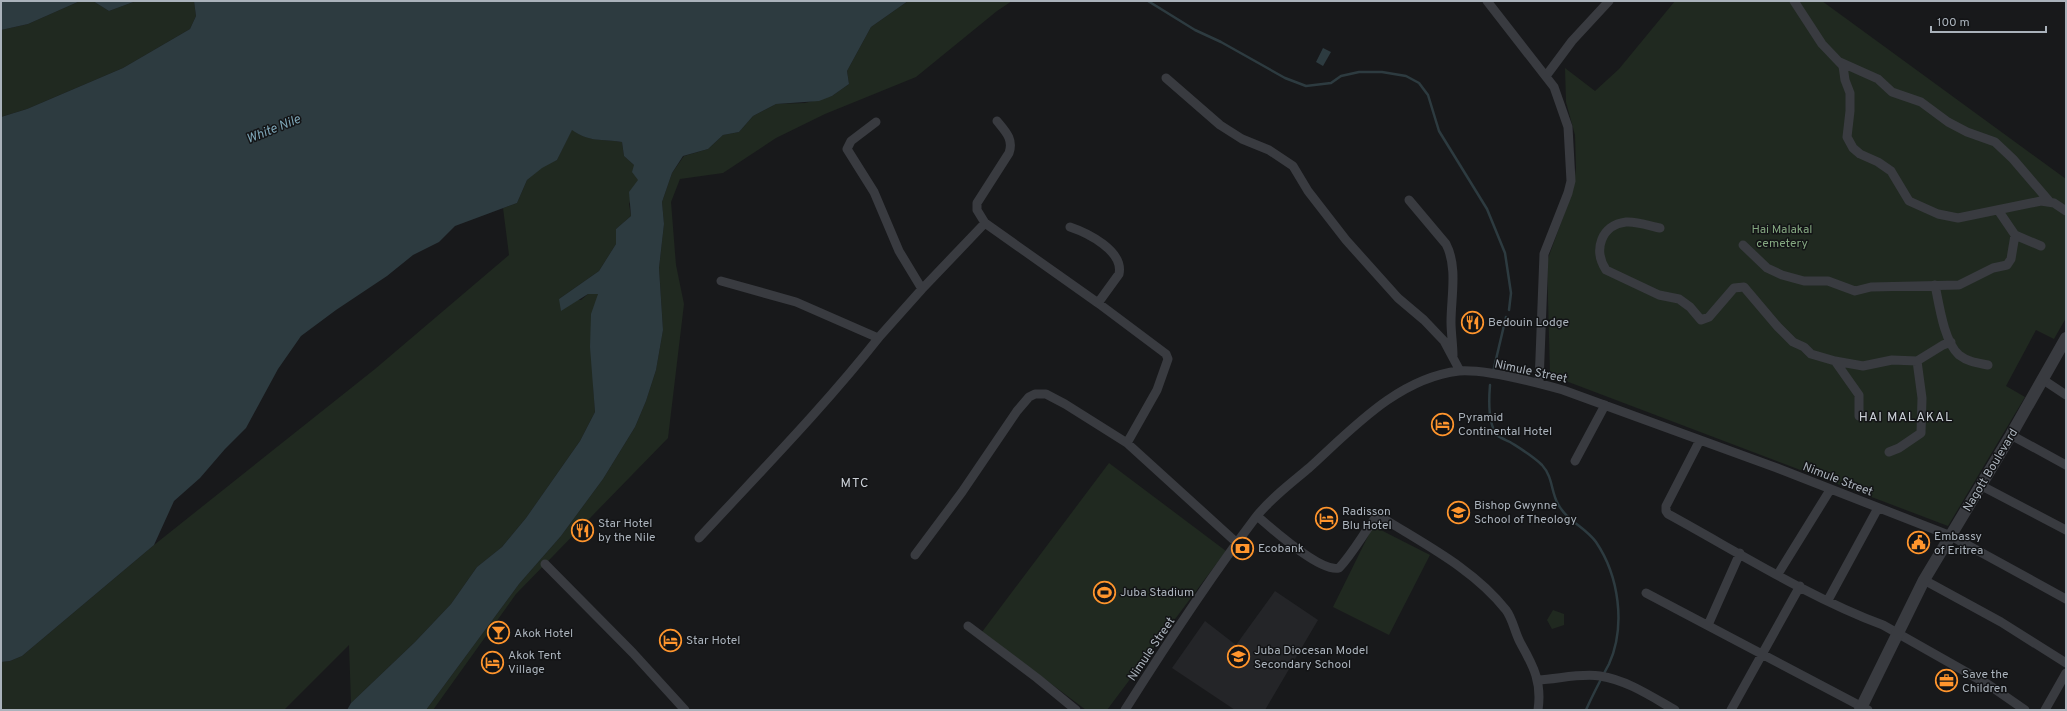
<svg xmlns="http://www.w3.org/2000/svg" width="2067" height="711" viewBox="0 0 2067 711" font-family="Overpass,sans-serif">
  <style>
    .built { fill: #242528 }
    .green { fill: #202920 }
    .water { fill: #2d3b40 }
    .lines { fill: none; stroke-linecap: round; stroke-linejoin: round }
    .stream { stroke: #2d3b40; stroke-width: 2.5 }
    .minor { stroke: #393b40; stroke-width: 9 }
    .tertiary { stroke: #393b40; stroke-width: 12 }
    .labels { text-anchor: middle; stroke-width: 3; stroke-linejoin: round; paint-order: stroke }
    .park-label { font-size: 12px; fill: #84a780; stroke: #131416 }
    .poi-label { font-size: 12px; fill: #aab2bb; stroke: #131416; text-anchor: start }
    .street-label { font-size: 12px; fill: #aab2bb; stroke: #131416 }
    .water-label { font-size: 13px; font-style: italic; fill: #7fa7b8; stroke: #131416 }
    .neighbourhood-label { font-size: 13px; letter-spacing: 1px; fill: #cbd0d7; stroke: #131416 }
  </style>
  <rect width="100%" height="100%" fill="#18191b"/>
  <!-- built -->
  <path class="built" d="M1275 591 1318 620 1265 710H1235L1172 668 1205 621 1236 645Z"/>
  <!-- green -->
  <path class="green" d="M80 1H93L109 11 136 1H194L196 16 190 29 123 68 27 109 1 117V30L28 24Z
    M908 1H1012L997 11 916 77 825 114 776 138 723 173 680 179 671 202 676 265 684 304 668 438 516 594 433 710H426L519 584 561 536 603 479 635 427 646 401 656 370 663 330 659 268 664 224 662 202 672 173 684 156 708 149 723 135 739 132 753 116 776 104 805 103 832 96 849 84 847 71 871 27Z
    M1675 1H1822L2066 179V318L2054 339 2036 330 2006 386 2025 397 1948 526 1550 375 1547 261 1573 190 1576 168 1575 135 1566 102 1565 68 1595 91 1619 69Z
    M572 129C586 142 604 139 622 142L624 156 634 165 639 180 629 204 631 216 616 229V244L599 271 559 299 581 300 588 294H598L593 382 595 412 580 441 526 518 502 547 477 567 451 604 415 642 351 703 349 645 284 710H1V662L10 661 22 656 154 545 375 369 509 255 503 208 517 203 527 180 542 167 557 160Z
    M1109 463 1226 551 1107 710H1086L982 632Z
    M1373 526 1430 555 1389 635 1333 607Z
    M1553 610 1564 614V625L1552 629 1547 620Z"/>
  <!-- water -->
  <path class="water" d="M1 1H80L28 24 1 30Z
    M93 1H136L109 11Z
    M194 1H908L871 27 847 71 849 84 832 96 819 101 776 104 753 116 739 132 723 135 708 149 683 156 672 173 662 202 664 224 659 268 663 330 656 370 646 401 635 427 603 479 561 536 519 584 426 710H347L351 703 415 642 451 604 477 567 502 547 526 518 580 441 595 412 590 347 591 314 598 294H588L561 311 559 299 599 271 616 244V229L631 216 629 192 638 180 632 172 634 165 624 156 622 142C602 139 588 142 572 130L557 160 542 168 527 180 517 203 455 226 439 242 413 255 387 276 336 310 301 336 278 369 246 428 225 449 200 478 174 501 154 545 22 656 10 661 1 662V117L27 109 123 68 190 29 196 16Z
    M1323 48 1331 52 1323 66 1316 62Z"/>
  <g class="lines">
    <!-- stream -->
    <path class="stream" d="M1148 1 1195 30 1221 42 1285 78 1306 86 1331 83 1341 76 1359 72H1382L1406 76 1419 83 1428 95 1439 131 1487 209 1505 253 1511 293 1509 310
      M1493 372 1506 317
      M1490 385C1489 397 1488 424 1497 435 1500 438 1506 440 1510 442 1521 449 1533 456 1542 465 1553 477 1551 492 1558 504 1567 521 1585 527 1596 542 1619 576 1626 626 1609 664 1601 679 1593 694 1586 710"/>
    <!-- minor -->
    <path class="minor" d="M1487 1 1554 87 1568 127 1571 181 1568 193 1544 254 1539 383
      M1794 1 1822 44 1843 66 1845 80 1850 93V111L1847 137 1853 148 1860 154 1878 162 1891 171 1909 201 1938 214 1958 218 2041 201 2054 203 2066 211
      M1840 62 1878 79 1892 92 1921 102 1948 122 1967 132 1995 142 2013 159 2049 201
      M1546 76 1572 41 1609 1
      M1166 78 1220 125 1242 139 1269 150 1293 166 1308 191 1346 240 1398 298 1424 320 1444 341 1460 371
      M876 122 851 141 847 149 874 192 899 251 922 289
      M1409 200 1446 244C1458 267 1451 297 1451 322 1451 333 1453 345 1453 356
      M1998 210 2015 235 2041 246
      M985 223 977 210V203L1009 153C1014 139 1005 131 997 121
      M1070 227C1088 233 1124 251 1119 274L1098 303
      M1660 228C1650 226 1636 221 1626 222 1601 225 1593 250 1606 270L1659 295 1679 299 1690 307 1701 320 1709 317 1734 288 1744 287 1778 327 1793 342 1804 347 1811 354 1835 361 1859 395V416
      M1743 245 1767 268 1782 275 1804 281H1828L1855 291 1871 287 1959 285 1993 268 2007 265 2011 259 2015 235
      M721 281 796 302 876 337 880 336 922 289 985 223 1098 303 1166 354 1168 359 1157 390 1127 443
      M1935 285C1939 304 1944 342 1959 355 1968 362 1978 363 1988 365
      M1835 361 1863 366 1892 360 1917 361 1943 345 1951 342
      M2042 379 2066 395
      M2011 435 2066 465
      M1700 440 1666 506V511L1668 514C1736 551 1810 598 1883 625L1989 685 2025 710
      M1889 452 1899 448 1921 433 1922 398 1917 361
      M1575 461 1605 405
      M1980 485 2066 530
      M1257 516C1271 528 1321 573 1339 568 1353 553 1363 534 1376 517H1381C1424 544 1474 569 1506 610 1513 619 1515 634 1521 644 1534 667 1542 683 1538 710
      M699 538C761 471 824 407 880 336
      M915 555 962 492 1017 411 1029 397 1035 394H1046L1065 404 1127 443 1237 543
      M545 564 633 653 685 710
      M1778 574 1830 490
      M1924 580 2001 622 2066 663
      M1646 593 1868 710
      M1828 600 1878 508
      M1708 625 1740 553
      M968 626 1037 678 1076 710
      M1538 680C1558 679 1581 673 1600 676 1627 680 1652 697 1675 710
      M1125 710C1166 645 1209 579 1256 517 1270 499 1291 483 1309 468 1352 429 1398 378 1459 371 1484 369 1538 383 1563 390L1777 468 1951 536 2066 599
      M1731 710 1800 586
      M2045 710 2066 673"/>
    <!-- tertiary -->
    <path class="tertiary" d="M1860 710 1924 580 2011 435 2066 338"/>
  </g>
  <!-- icons -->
  <defs>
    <symbol id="restaurant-ring" viewBox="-11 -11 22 22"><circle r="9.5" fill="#131416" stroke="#ff952d" stroke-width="1.5"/><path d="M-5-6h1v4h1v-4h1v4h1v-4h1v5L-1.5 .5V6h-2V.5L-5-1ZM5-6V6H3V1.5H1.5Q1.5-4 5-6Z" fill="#ff952d"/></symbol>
    <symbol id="hotel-ring" viewBox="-11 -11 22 22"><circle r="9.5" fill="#131416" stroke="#ff952d" stroke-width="1.5"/><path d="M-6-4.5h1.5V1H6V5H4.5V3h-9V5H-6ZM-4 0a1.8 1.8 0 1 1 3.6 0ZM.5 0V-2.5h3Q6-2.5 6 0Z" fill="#ff952d"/></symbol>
    <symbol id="university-ring" viewBox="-11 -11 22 22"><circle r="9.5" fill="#131416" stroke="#ff952d" stroke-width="1.5"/><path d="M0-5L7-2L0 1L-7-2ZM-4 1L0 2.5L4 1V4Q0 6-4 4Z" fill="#ff952d"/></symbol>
    <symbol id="civic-ring" viewBox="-11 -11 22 22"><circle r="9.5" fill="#131416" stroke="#ff952d" stroke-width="1.5"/><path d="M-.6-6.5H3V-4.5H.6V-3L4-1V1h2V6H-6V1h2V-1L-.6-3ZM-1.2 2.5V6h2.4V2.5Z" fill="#ff952d"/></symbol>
    <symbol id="bank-ring" viewBox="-11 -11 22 22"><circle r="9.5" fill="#131416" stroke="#ff952d" stroke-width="1.5"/><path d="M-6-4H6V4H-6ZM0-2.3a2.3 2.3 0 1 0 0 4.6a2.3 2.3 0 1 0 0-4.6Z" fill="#ff952d"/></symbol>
    <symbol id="stadium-ring" viewBox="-11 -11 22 22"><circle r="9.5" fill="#131416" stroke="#ff952d" stroke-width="1.5"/><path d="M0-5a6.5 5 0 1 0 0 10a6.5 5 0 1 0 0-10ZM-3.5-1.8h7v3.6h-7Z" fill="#ff952d"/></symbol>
    <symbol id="bar-ring" viewBox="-11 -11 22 22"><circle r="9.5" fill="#131416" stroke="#ff952d" stroke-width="1.5"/><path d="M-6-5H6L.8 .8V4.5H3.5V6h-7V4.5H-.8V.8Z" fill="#ff952d"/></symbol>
    <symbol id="school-ring" viewBox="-11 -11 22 22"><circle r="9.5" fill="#131416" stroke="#ff952d" stroke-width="1.5"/><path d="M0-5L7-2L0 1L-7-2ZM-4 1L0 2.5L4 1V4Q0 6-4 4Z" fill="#ff952d"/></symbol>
    <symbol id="office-ring" viewBox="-11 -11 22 22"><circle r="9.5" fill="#131416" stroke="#ff952d" stroke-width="1.5"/><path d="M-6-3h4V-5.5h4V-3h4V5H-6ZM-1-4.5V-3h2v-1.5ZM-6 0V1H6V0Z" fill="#ff952d"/></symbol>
  </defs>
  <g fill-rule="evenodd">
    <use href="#restaurant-ring" x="1460" y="310" width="25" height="25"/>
    <use href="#hotel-ring" x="1430" y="412" width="25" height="25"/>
    <use href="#university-ring" x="1446" y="500" width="25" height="25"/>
    <use href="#hotel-ring" x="1314" y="506" width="25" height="25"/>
    <use href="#restaurant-ring" x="570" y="518" width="25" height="25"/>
    <use href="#civic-ring" x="1906" y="530" width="25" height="25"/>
    <use href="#bank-ring" x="1230" y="536" width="25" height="25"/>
    <use href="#stadium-ring" x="1092" y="580" width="25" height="25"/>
    <use href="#bar-ring" x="486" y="620" width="25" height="25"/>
    <use href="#hotel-ring" x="658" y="628" width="25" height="25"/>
    <use href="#school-ring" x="1226" y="644" width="25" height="25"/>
    <use href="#hotel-ring" x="480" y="650" width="25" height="25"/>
    <use href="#office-ring" x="1934" y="668" width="25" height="25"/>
  </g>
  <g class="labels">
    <!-- park labels -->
    <g class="park-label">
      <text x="1782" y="233">Hai Malakal<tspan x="1782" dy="14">cemetery</tspan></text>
    </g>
    <!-- poi labels -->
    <g class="poi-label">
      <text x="1488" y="326">Bedouin Lodge</text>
      <text x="1458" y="421">Pyramid<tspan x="1458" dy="14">Continental Hotel</tspan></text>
      <text x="1474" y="509">Bishop Gwynne<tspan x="1474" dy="14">School of Theology</tspan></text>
      <text x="1342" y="515">Radisson<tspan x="1342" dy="14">Blu Hotel</tspan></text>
      <text x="598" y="527">Star Hotel<tspan x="598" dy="14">by the Nile</tspan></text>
      <text x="1934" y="540">Embassy<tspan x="1934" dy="14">of Eritrea</tspan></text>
      <text x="1258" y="552">Ecobank</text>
      <text x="1120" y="596">Juba Stadium</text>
      <text x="514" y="637">Akok Hotel</text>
      <text x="686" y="644">Star Hotel</text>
      <text x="1254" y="654">Juba Diocesan Model<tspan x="1254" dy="14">Secondary School</tspan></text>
      <text x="508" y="659">Akok Tent<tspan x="508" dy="14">Village</tspan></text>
      <text x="1962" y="678">Save the<tspan x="1962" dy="14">Children</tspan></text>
    </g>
    <!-- street labels -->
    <g class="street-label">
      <text transform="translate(1531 371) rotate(12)" y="4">Nimule Street</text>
      <text transform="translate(1990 470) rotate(-59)" y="4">Nagott Boulevard</text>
      <text transform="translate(1838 479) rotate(21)" y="4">Nimule Street</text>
      <text transform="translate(1151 649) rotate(-56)" y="4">Nimule Street</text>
    </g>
    <!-- water labels -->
    <g class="water-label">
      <text transform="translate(273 128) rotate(-22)" y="5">White Nile</text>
    </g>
    <!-- neighbourhood labels -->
    <g class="neighbourhood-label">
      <text x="1906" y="421">HAI MALAKAL</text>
      <text x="855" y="487">MTC</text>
    </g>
  </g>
  <!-- border -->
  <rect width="2067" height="711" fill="none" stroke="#aab2bb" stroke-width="4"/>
  <!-- scale -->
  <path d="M1931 26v6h115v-6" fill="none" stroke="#aab2bb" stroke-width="2"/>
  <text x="1937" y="26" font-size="12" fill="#aab2bb" stroke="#131416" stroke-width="3" paint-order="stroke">100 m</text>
</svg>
